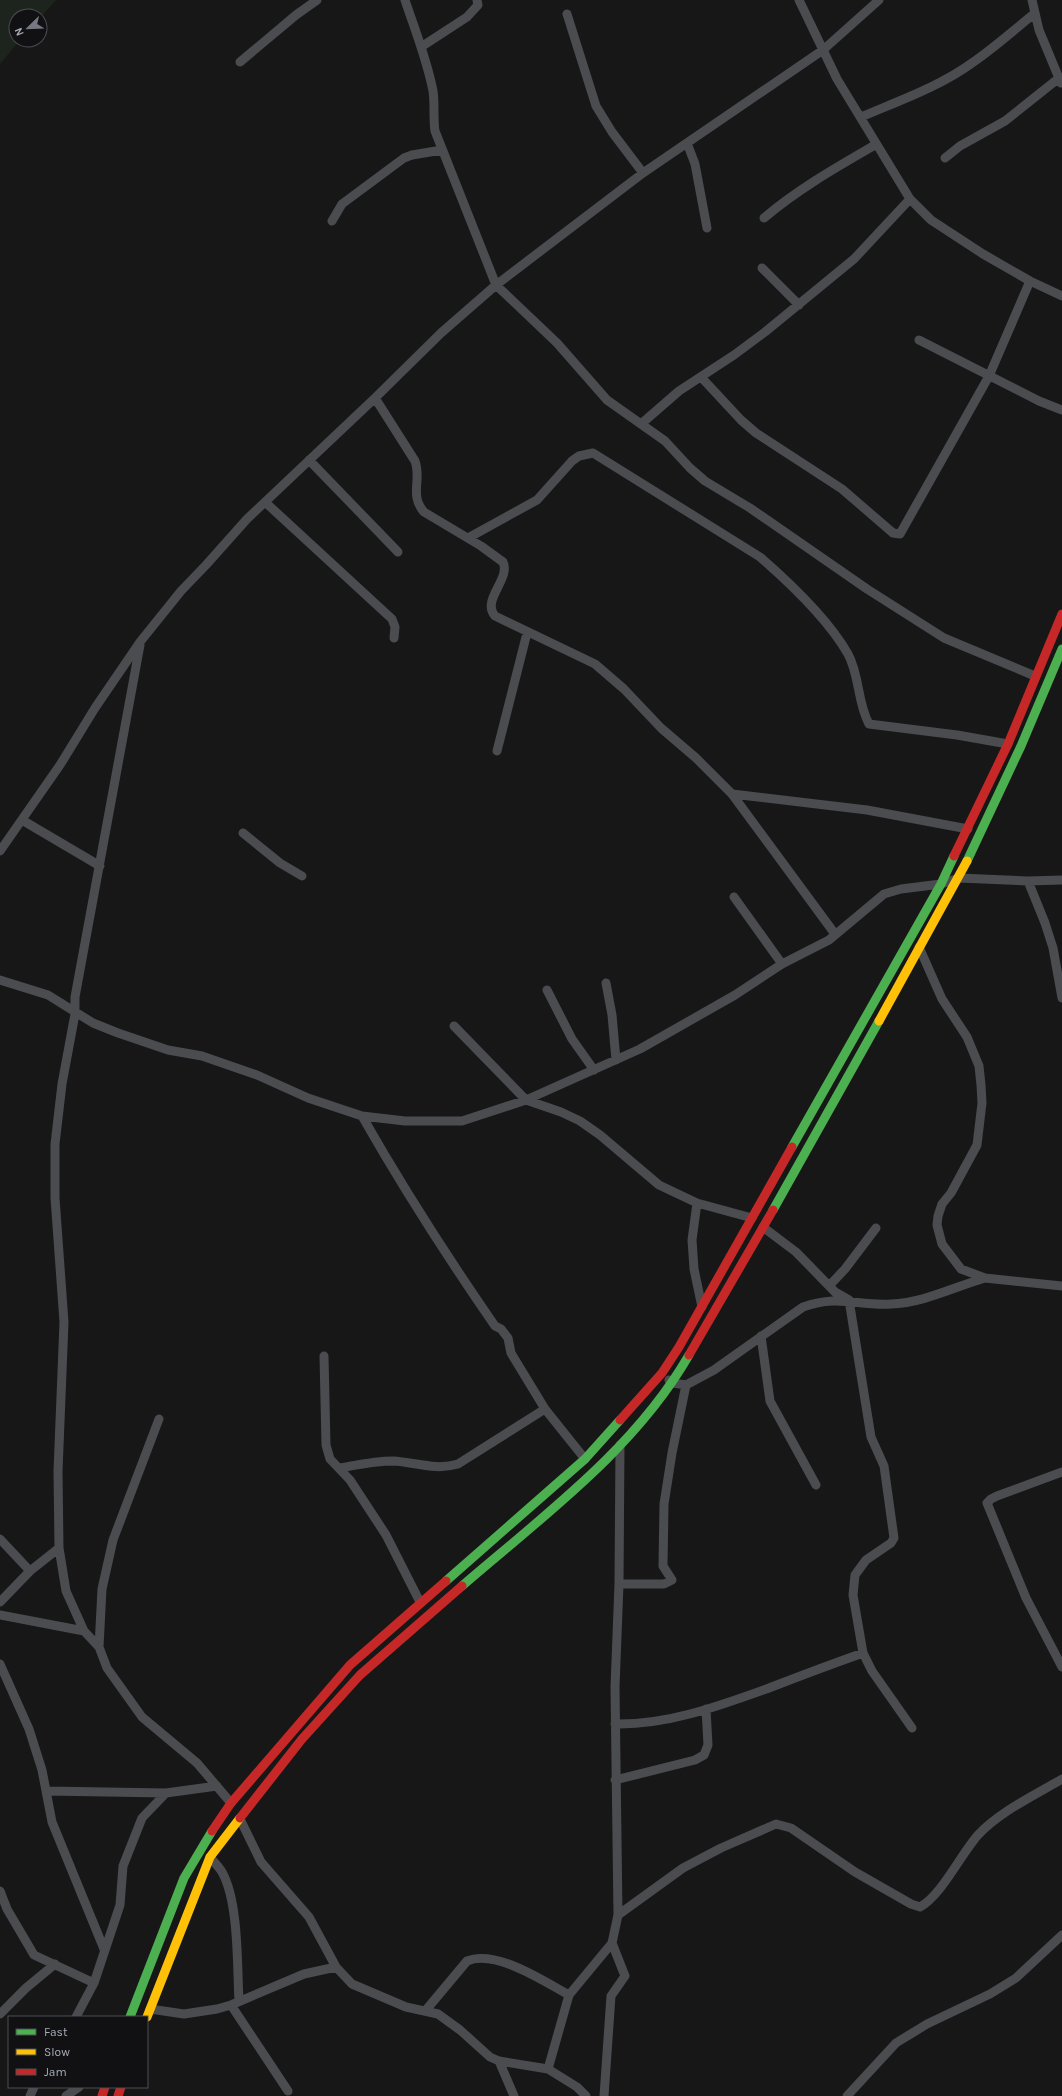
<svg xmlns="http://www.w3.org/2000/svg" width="1062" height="2096" viewBox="0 0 1062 2096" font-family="Karla,sans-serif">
	<rect width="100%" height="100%" fill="#171717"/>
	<!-- green -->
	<path fill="#1d241e" d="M0 0H56L40 18V16H16V40H20L0 64Z"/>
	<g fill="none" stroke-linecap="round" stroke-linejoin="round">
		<!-- street -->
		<path stroke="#4b4c50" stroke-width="9" d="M405 0C415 30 427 60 433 91 435 104 433 118 435 131L496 285 557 343 607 400 665 441 690 468 705 481 750 508 867 589 944 638 1035 676
			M799 0 837 79 910 199 931 220 983 254 1030 281 1062 296
			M1032 0 1039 30 1061 83
			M567 14 596 106 612 132 643 173
			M421 47 467 17 478 5 477 0
			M240 62 296 15 317 0
			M861 117C898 101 939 87 972 63 994 48 1014 30 1035 13
			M687 143 695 164 707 228
			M945 158 960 146 1005 121 1059 78
			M764 218C798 189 837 167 875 145
			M332 221 342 204 404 158 412 155 442 150
			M762 268 799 305
			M919 340 1039 401 1062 410
			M701 377 741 420 756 433 842 489 893 533 900 534 989 376 1030 281
			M375 398 415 461C422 480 409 495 424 512L481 546 503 562C511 579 481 600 495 616L595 664 624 689 661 728 696 758 732 794 835 934
			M641 424 679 391 734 355 765 332 854 259 910 199
			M309 460 398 552
			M265 502 392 619 395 627 394 638
			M468 538 537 500 572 461 579 456 593 453 760 557C791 584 828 619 848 654 860 676 857 702 869 724L957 735 1008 744
			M140 645 75 997V1014L62 1084 55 1144V1198L64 1322 58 1471 59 1548 66 1591 84 1631 99 1647 107 1668 142 1717 197 1763 231 1803
			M497 751 527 633
			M732 794 867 810 968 829
			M22 820 100 866
			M243 833 280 863 302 876
			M0 851 60 765 95 708 140 642 181 591 206 565 247 519 375 398 441 333 496 285 643 173 823 50 879 0
			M1028 881 1045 923 1053 948 1062 998
			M734 897 782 964
			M919 947 942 999 967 1037 979 1066 981 1085 982 1103 977 1145 951 1193 942 1204 938 1216 937 1225 942 1244 961 1269 985 1278 1062 1286
			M0 980 48 995 93 1023 118 1033 168 1050 202 1056 257 1075 308 1098 362 1116 405 1121H462L526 1100 640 1049 735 995 782 964 829 940 884 894 901 889 941 884 959 878 1028 881 1062 880
			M606 983 612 1015 616 1060
			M547 990 572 1039 594 1070
			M454 1026 526 1100 561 1112 580 1121 600 1135 659 1185 697 1203 752 1218
			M362 1116C403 1188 448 1258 495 1326L501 1329 508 1338 511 1353 545 1409 585 1459
			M697 1203 692 1240 694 1269 702 1307
			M763 1227 796 1252 835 1292 849 1300 871 1437 884 1466 894 1538 891 1543 866 1560 855 1575 853 1595 863 1653 872 1671 912 1728
			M829 1286 845 1269 876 1228
			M761 1336 770 1401 816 1485
			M324 1356 326 1445 330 1459 350 1480 386 1535 420 1602
			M669 1380 673 1383 686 1385 714 1370 803 1307C839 1294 856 1306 891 1304 923 1303 954 1287 985 1278
			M340 1468C357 1465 375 1461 393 1461 415 1462 435 1471 458 1464L545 1409
			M1062 1472 997 1496 991 1499 987 1503 1026 1598 1062 1667
			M0 1539 30 1571
			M619 1584H664L672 1580 663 1566 664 1504 672 1453 686 1385
			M0 1602 30 1571 59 1548
			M0 1615 84 1631
			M99 1647 102 1589 113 1540 159 1419
			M0 1664 29 1729 42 1770 52 1822 104 1949
			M615 1724C668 1725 719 1706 769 1688 800 1676 832 1664 863 1653
			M615 1780 695 1760 704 1755 708 1745 706 1709
			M46 1791 166 1793 217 1786
			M240 1819 261 1862 309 1917 336 1967 352 1984 406 2007 438 2014 460 2030 490 2057 499 2061 548 2069 577 2087 586 2096
			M210 1857C214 1862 219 1867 222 1872 239 1902 237 1966 239 2001
			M0 1891 7 1909 34 1955 94 1983
			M618 1915 683 1868 721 1848 776 1824 791 1828 855 1872 911 1904 920 1907C941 1896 961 1854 978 1835 999 1812 1035 1795 1062 1779
			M231 2005 288 2091
			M150 2009 184 2014 217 2009 231 2005 304 1974 336 1967
			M426 2010 467 1961C496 1949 543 1981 569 1995
			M0 2014 26 1988 55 1964
			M76 2017 94 1983 120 1905 123 1866 142 1818 166 1793
			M499 2061 514 2096
			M548 2069 569 1995 612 1943 618 1915 615 1687 619 1584 620 1445
			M30 2096 34 2087
			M66 2096 79 2087
			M604 2096 611 1996 625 1976 612 1943
			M847 2096 896 2043 927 2024 990 1994 1016 1978 1062 1935"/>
		<!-- fast -->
		<path stroke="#4caf50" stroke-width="9" d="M967 861 1021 746 1062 649
			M792 1147 941 884 954 856
			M773 1210 879 1021
			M446 1581 585 1459 620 1420
			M462 1586C543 1516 635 1449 689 1355
			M130 2017 184 1878 212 1831"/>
		<!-- slow -->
		<path stroke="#ffc107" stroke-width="9" d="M879 1021 967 861
			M147 2017 210 1857 240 1818"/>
		<!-- jam -->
		<path stroke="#c62828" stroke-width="9" d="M954 856 1008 744 1062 614
			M689 1355 773 1210
			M620 1420 662 1373 679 1347 792 1147
			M240 1818 302 1739 360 1675 462 1586
			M212 1831 231 1803 350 1665 446 1581
			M102 2096 105 2087
			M118 2096 121 2087"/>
	</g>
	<!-- legend -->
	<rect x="8" y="2016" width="140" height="72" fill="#111113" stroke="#4d4f55"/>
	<rect x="16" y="2029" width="20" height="6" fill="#4caf50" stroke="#4d4f55"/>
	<text x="44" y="2036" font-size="12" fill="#a8adb8">Fast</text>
	<rect x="16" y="2049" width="20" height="6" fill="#ffc107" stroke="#4d4f55"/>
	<text x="44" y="2056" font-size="12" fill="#a8adb8">Slow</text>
	<rect x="16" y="2069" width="20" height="6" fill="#c62828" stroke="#4d4f55"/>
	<text x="44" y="2076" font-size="12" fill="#a8adb8">Jam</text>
	<!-- north arrow -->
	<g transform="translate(28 28) rotate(247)"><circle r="19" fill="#111113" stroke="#4d4f55"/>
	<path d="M0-3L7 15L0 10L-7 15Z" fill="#757880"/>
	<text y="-6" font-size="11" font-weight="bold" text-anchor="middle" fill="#a8adb8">N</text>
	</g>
</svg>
